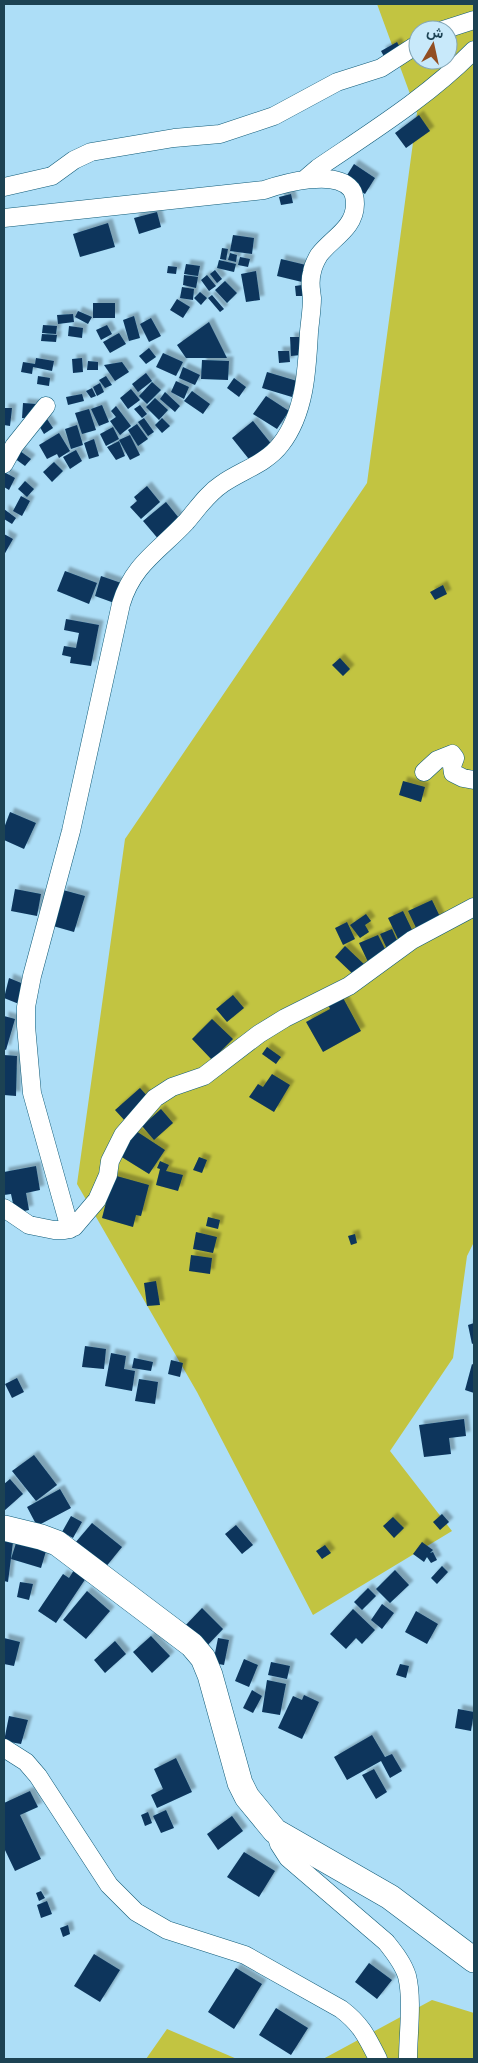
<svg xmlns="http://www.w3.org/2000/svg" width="478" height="2063" viewBox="0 0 478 2063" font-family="'IBM Plex Sans',Vazirmatn,sans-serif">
	<defs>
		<filter id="shadow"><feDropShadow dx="4.5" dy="-4.5" stdDeviation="1" flood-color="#0004"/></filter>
	</defs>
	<rect width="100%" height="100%" fill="#addef7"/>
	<!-- green -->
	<path fill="#c2c441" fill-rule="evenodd" d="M377 4H474V1242L467 1256 453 1358 390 1451 452 1531 313 1615 197 1392 77 1184 125 839 367 483 417 113ZM418 30H448V60H418Z
		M432 2000 474 2013V2059H323Z
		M167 2029 237 2059H146Z"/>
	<!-- building -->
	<path fill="#0a355c" filter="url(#shadow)" d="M397 42 402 51 386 60 381 51Z
		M419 115 430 131 406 148 395 133Z
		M354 164 375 178 365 194 344 180Z
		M291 194 293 203 281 205 279 197Z
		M157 212 161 227 139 234 134 218Z
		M108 223 115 247 80 257 73 234Z
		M233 235 254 238 252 254 230 251Z
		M222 248 228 249 226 260 220 259Z
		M230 253 237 255 236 262 228 260Z
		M240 257 250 259 248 267 238 265Z
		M281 259 306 265 302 282 277 276Z
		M219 260 236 264 234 272 217 268Z
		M186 264 200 266 198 276 184 274Z
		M168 266 177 267 176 274 167 273Z
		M215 270 222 279 217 283 210 274Z
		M256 271 260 300 246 302 241 274Z
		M184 275 198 277 196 288 183 285Z
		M207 275 216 286 209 291 201 280Z
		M225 281 237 293 227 303 215 290Z
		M302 285V296H296L295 286Z
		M182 287 194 289 193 300 180 298Z
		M200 292 207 298 201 305 194 298Z
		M212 295 224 309 220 312 208 298Z
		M177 299 190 307 183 318 170 310Z
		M93 303H115V318H93Z
		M78 311 92 317 88 324 75 317Z
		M73 314 74 322 58 324 57 315Z
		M134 316 140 338 129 341 123 320Z
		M151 318 161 336 149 342 140 324Z
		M209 322 227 358H186L177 345Z
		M43 325 57 326 56 334 42 333Z
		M107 325 112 334 101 340 96 330Z
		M69 326 83 328 82 338 68 336Z
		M119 333 126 344 110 353 103 342Z
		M42 334 57 335 56 342 41 341Z
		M290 337H299L301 355 291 356Z
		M149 348 156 357 146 364 139 356Z
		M278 351H289L290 362 279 363Z
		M163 353 183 362 176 376 156 367Z
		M36 358 54 361 52 371 33 367 32 374 21 372 23 362 35 364Z
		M82 358 83 372 73 373 72 359Z
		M202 360 229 361 228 380 201 379Z
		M88 361 98 362V370H87Z
		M122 362 129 372 115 381 104 365Z
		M183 367 200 375 195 385 179 378Z
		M267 372 297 381 292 397 262 388Z
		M146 373 152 381 138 392 132 384Z
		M38 376 50 378 49 386 37 384Z
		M106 376 112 385 105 388 99 380Z
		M234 378 246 387 239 397 227 388Z
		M176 381 189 387 184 399 171 392Z
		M152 382 161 390 147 404 139 396Z
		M100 383 104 392 97 396 93 387Z
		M92 388 96 396 91 398 86 391Z
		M131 389 140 400 128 409 120 398Z
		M192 391 210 404 203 414 184 401Z
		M165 392 180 406 175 412 160 399Z
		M82 394 84 401 68 405 66 397Z
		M266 396 289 411 277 429 253 414Z
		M155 398 168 410 159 420 146 407Z
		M23 403 36 404 34 419 22 418Z
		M102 405 109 422 99 426 91 409Z
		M140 405 147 414 142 418 134 409Z
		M116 406 131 426 120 435 110 421 116 417 111 411Z
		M4 408H12L10 426 4 425Z
		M89 409 96 430 82 434 75 413Z
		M144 418 154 432 148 436 138 422Z
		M162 418 170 426 162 433 155 425Z
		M47 419 53 428 44 434 38 424Z
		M253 421 273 446 252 463 232 438Z
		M137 424 148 439 138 446 128 430Z
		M77 425 83 445 71 449 65 429Z
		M113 427 119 439 106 446 100 434Z
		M59 433 70 451 59 458 57 454 47 459 39 445Z
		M130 435 140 455 130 460 119 440Z
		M94 439 99 456 89 459 84 443Z
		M119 441 125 456 116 460 107 447Z
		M76 450 82 461 70 469 63 457Z
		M20 451 31 459 25 466 14 458Z
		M54 462 63 471 52 482 43 472Z
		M4 472 15 478 9 490 4 487Z
		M25 481 34 489 27 497 18 489Z
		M147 486 160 502 141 519 130 507 137 501 134 497Z
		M21 496 30 501 22 516 13 511Z
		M166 502 183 523 160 541 143 521Z
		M4 509 16 518 12 524 4 519Z
		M4 534 13 539 4 555Z
		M65 571 97 583 89 604 57 591Z
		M101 576 124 584 117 604 95 596Z
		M443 585 447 594 435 600 430 592Z
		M66 619 99 625 91 666 70 663 71 657 62 655 64 646 76 648 79 633 64 630Z
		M340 658 350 669 343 676 332 665Z
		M403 781 425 787 421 802 399 795Z
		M10 812 36 823 24 849 4 840V828Z
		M15 889 41 894 37 916 11 911Z
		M63 890 85 896 74 932 53 926Z
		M432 900 443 923 419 934 408 911Z
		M403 911 415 936 400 943 388 918Z
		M366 914 371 921 365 925 369 932 360 938 350 925Z
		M347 922 355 939 343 945 335 928Z
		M392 929 400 947 389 953 380 934Z
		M378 935 388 955 369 964 359 943Z
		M345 946 366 966 356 977 335 957Z
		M9 978 26 985 19 1004 4 998Z
		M233 995 244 1008 227 1022 216 1009Z
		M342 996 361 1031 323 1052 306 1022 330 1009 328 1004Z
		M4 1016 15 1019 6 1050 4 1049Z
		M212 1019 233 1039 212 1060 192 1039Z
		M267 1047 281 1057 276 1064 262 1054Z
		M4 1055 17 1056 16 1096 4 1095Z
		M272 1074 290 1085 274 1112 249 1097 258 1084 263 1087Z
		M140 1088 151 1100 126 1122 115 1110Z
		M161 1109 173 1123 154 1140 142 1126Z
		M136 1131 165 1150 149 1174 120 1156Z
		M199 1157 207 1160 202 1173 193 1170Z
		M160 1161 169 1165 166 1171 183 1175 178 1191 156 1185 160 1169 157 1168Z
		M36 1166 40 1190 26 1193 29 1210 15 1213 11 1194 4 1195V1172Z
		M113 1175 149 1185 141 1216 136 1215 133 1227 102 1218Z
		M208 1217 220 1220 218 1229 206 1226Z
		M196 1232 217 1237 213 1253 193 1249Z
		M355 1234 357 1243 351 1245 348 1236Z
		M191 1255 212 1258 210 1274 189 1271Z
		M156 1281 160 1305 147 1306 144 1283Z
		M474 1323V1343L472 1344 468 1325Z
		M85 1346 106 1349 104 1369 82 1367Z
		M111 1353 126 1356 124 1369 135 1371 132 1391 105 1386Z
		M134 1358 153 1362 151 1371 132 1368Z
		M171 1360 183 1363 180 1377 168 1374Z
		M472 1364 474 1365V1393L465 1390Z
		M17 1378 24 1392 12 1398 5 1384Z
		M139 1379 158 1382 155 1404 135 1401Z
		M464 1419 466 1436 449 1438 451 1454 424 1457 419 1425Z
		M34 1455 57 1485 36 1501 12 1471Z
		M10 1479 23 1494 4 1511V1484Z
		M60 1489 71 1508 37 1526 27 1507Z
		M442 1514 449 1522 440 1530 433 1522Z
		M71 1516 82 1522 73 1538 62 1532Z
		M393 1517 404 1528 394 1538 383 1526Z
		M92 1523 122 1547 105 1568 75 1543Z
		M236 1525 253 1545 242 1554 225 1534Z
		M4 1541 13 1542 8 1582 4 1581Z
		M422 1542 433 1550 430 1553 433 1552 437 1560 431 1563 427 1557 424 1562 413 1554Z
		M16 1543 46 1551 41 1568 11 1559Z
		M325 1545 331 1553 322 1559 316 1551Z
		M442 1566 448 1572 437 1584 431 1578Z
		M74 1570 86 1578 56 1623 38 1611 63 1574 69 1578Z
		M395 1570 409 1585 390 1603 376 1589Z
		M20 1582 33 1584 29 1600 17 1597Z
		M368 1588 376 1596 362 1610 354 1602Z
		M87 1591 110 1611 86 1639 63 1620Z
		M382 1604 394 1613 382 1629 371 1620Z
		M202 1608 223 1629 204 1649 183 1628Z
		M353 1609 375 1630 362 1644 356 1638 346 1649 330 1634Z
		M416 1611 438 1624 427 1644 405 1632Z
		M151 1636 170 1656 152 1673 133 1652Z
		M4 1638 20 1642 14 1666 4 1664Z
		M218 1638 229 1640 224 1665 213 1663Z
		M115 1641 126 1654 105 1673 94 1660Z
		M244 1659 258 1665 249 1687 235 1681Z
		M271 1662 290 1666 287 1679 268 1675Z
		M400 1664 409 1666 406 1678 396 1675Z
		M267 1680 286 1684 280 1715 262 1712Z
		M252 1690 262 1696 253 1713 243 1708Z
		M304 1695 319 1702 302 1739 278 1728 293 1696 302 1700Z
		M458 1709 474 1712 471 1731 455 1728Z
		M9 1716 28 1720 21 1744 4 1741Z
		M372 1735 385 1757 392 1754 402 1771 390 1778 381 1761 347 1780 334 1757Z
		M176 1758 192 1792 157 1808 151 1795 163 1789 154 1769Z
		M374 1769 387 1792 376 1799 362 1775Z
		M30 1791 38 1807 20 1815 41 1859 15 1871 4 1848V1803Z
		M166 1810 174 1828 161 1833 153 1816Z
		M148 1812 152 1823 145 1826 141 1815Z
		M232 1816 243 1831 218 1850 207 1834Z
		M244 1852 275 1871 259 1897 227 1877Z
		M41 1891 45 1898 39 1901 36 1893Z
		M47 1901 52 1914 41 1918 37 1905Z
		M68 1925 70 1934 63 1937 60 1928Z
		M94 1954 120 1970 100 2002 74 1986Z
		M369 1963 392 1980 377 1999 355 1982Z
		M236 1968 262 1984 234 2029 208 2012Z
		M276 2008 308 2028 291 2055 259 2035Z"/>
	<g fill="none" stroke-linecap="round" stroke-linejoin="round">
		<defs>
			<path id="minor" d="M443 30 474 20
				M304 180 318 168C371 132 429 96 474 50
				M4 187 52 176 74 160 91 152 174 138 220 134 274 116 337 82 381 68 418 44
				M4 218 264 190C284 183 335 169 351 189 354 193 355 199 355 204 355 228 332 238 319 255 316 260 313 266 312 272 309 282 311 289 312 298 312 309 310 321 309 332 307 370 305 413 281 444 266 464 242 470 222 484 207 494 198 508 186 522 159 551 133 564 121 604L71 831 32 976 26 1007V1026L32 1093 70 1229
				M4 464 14 446 46 406
				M424 772 437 760 452 754 455 758 452 766 453 773 463 778 474 780
				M4 1208 29 1225 54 1230H65L74 1227 97 1200 108 1175 110 1161 123 1135 155 1098 172 1087 204 1076 259 1034 285 1018 349 986 412 940 474 907
				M4 1748 26 1762 38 1776 109 1885 136 1912 167 1930 245 1955 341 2009C361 2024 367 2037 378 2059
				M275 1831 279 1844 288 1858 386 1942C394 1952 403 1963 407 1976 413 2000 408 2034 408 2059"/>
			<path id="secondary" d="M4 1528 41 1537 57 1543 192 1645 203 1658 210 1675 240 1783 247 1797 275 1831 390 1897 474 1960"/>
		</defs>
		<!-- minor casing -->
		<use href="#minor" stroke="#105b78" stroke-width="19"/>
		<!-- secondary casing -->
		<use href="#secondary" stroke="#105b78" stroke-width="26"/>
		<!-- minor -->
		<use href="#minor" stroke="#fff" stroke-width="18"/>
		<!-- secondary -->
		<use href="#secondary" stroke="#fff" stroke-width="25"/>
	</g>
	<!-- border -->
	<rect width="478" height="2063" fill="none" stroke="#1c4253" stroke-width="10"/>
	<!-- north arrow -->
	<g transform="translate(433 45) rotate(9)"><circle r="24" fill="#c8e9fa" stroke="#83a6b7"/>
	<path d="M0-4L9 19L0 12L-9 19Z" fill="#924e22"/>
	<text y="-8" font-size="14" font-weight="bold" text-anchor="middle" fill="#1c4253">ش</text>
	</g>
</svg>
